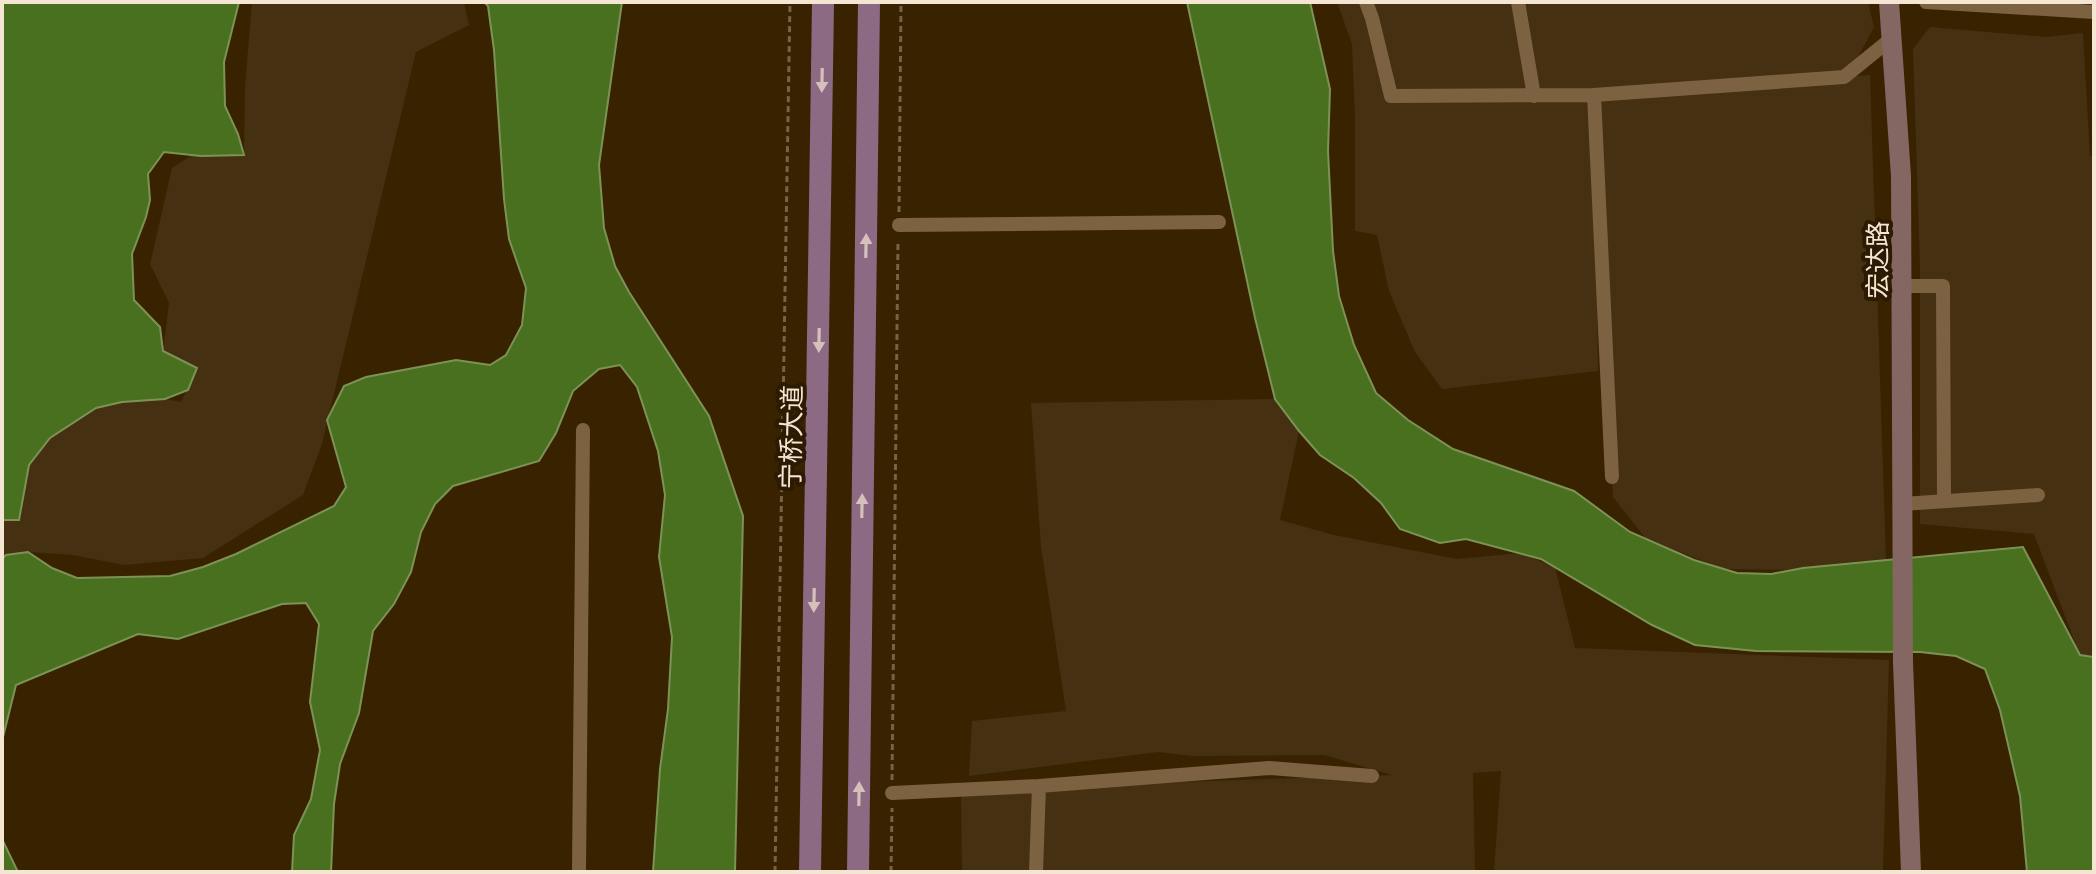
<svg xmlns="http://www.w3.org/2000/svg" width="2096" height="874" viewBox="0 0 2096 874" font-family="Literata,'Noto Sans SC',serif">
	<rect width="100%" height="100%" fill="#392200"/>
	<!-- built -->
	<path fill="#453011" d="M252 2H464L469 25 416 52 322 444 303 495 203 558 124 565 73 555 28 552 2 560V520H19L29 465 50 438 96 408 122 402 165 399 181 402 196 369 163 351 169 303 150 264 172 168 192 155H244L245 86Z
		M1337 2H1868L1874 27 1850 72 1594 95 1870 75 1886 560 1793 570 1724 569 1646 539 1613 497 1595 132 1598 371 1442 389 1415 352 1389 291 1377 235 1355 231V117L1352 44Z
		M1930 27 2047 37 2083 33 2090 156H2094V658L2080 656 2034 534 1920 524V268L1913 49Z
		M1275 399 1299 431 1280 520 1334 535 1457 559 1520 553 1555 567 1575 648 1889 660 1883 872H1494L1501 771 1473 773 1475 872H962L961 789 1392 775 1324 755 1192 756 1158 752 969 776 972 721 1066 711 1041 547 1031 403Z"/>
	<!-- water -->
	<path fill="#49701f" stroke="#7d9355" stroke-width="2" d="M2 2H239L224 62 225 106 238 134 244 155 201 156 164 152 148 174 150 200 146 217 132 254 134 300 160 327 163 351 197 368 188 390 165 399 122 402 96 408 50 438 29 465 19 520H2Z
		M484 2H622L599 165 604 228 615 266 629 292 709 416 743 516 735 872H653L660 769 668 709 672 637 659 557 665 495 658 451 637 387 620 365 599 369 573 391 556 433 539 461 453 486 435 504 421 532 411 572 394 604 373 631 359 713 340 764 334 804 331 872H292L294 835 311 799 320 750 310 702 319 624 306 603 282 604 178 639 138 634 16 685 2 741V559L6 555 28 552 52 568 77 578 170 576 203 567 236 554 334 506 346 487 327 420 344 386 366 377 456 360 490 365 506 355 522 325 526 288 509 239 504 199 494 50 488 6Z
		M1187 2H1310L1330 89 1328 151 1333 251 1339 296 1354 345 1376 393 1408 420 1453 449 1574 491 1630 532 1694 560 1737 573 1771 574 1803 568 2023 547 2080 655 2094 657V872H2027L2020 796 2000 710 1985 669 1956 656 1920 652 1756 651 1695 645 1652 625 1541 559 1466 539 1440 543 1400 529 1381 503 1354 478 1320 455 1299 431 1275 399 1255 318Z
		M2 839 18 872H2Z"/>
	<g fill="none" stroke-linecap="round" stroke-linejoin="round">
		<!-- path -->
		<path stroke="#766245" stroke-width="3" stroke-dasharray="6 4" stroke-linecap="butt" d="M899 212 901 2
			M892 780 898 240
			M775 872 790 2
			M891 872 892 808"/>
		<!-- street -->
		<path stroke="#7c6241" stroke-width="14" d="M1366 2 1372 18 1391 96 1594 95
			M1518 2 1534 96
			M1926 2 2094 12
			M899 225 1219 222
			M1901 286H1943L1944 501
			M1612 477 1594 95 1844 77 1891 39
			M1902 504 2038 495
			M892 793 1039 786 1269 768 1372 776
			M579 872 583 430
			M1036 872 1039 786"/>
		<!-- secondary -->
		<path stroke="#846662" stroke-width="20" d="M1889 2 1901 176 1903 662 1911 872"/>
		<!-- primary -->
		<path stroke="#8c6a84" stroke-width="22" d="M810 872 823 2
			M858 872 869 2"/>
	</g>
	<!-- one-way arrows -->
	<defs><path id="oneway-solid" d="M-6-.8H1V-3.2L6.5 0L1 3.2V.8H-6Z" transform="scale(2)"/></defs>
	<g fill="#d6c0bb">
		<use href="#oneway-solid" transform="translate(822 80) rotate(91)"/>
		<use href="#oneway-solid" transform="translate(866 246) rotate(-89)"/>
		<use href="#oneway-solid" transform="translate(819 340) rotate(91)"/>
		<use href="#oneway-solid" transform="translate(862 506) rotate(-89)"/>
		<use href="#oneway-solid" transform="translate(814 600) rotate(91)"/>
		<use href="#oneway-solid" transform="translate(859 794) rotate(-89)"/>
	</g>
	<g text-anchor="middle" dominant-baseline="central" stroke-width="8" stroke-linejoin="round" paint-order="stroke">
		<!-- street labels -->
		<g font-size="26" fill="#f5e5d3" stroke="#2c1a02">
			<text transform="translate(1875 260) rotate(-90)">宏达路</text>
			<text transform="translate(789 437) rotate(-89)">宁桥大道</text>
		</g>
	</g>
	<!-- border -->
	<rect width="2096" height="874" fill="none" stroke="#f5e5d3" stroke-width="8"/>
</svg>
